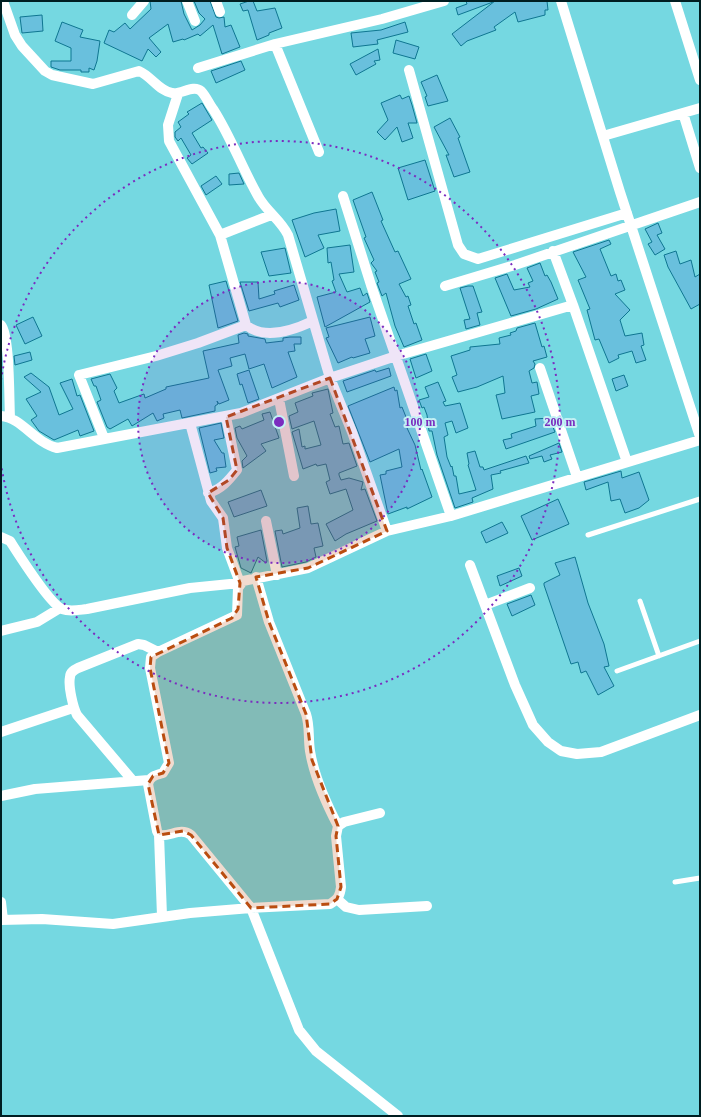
<svg xmlns="http://www.w3.org/2000/svg" width="701" height="1117" viewBox="0 0 701 1117" font-family="'Times New Roman',serif">
	<rect width="100%" height="100%" fill="#75d8e1"/>
	<!-- building -->
	<path fill="#69c0dd" stroke="#0f7691" d="M150 1H181L184 14 192 30 200 25 205 19 199 13 194 1H210L216 17 219 18 224 17 225 27 231 25 240 47 222 54 213 25 200 36 198 34 184 40 183 39 173 42 168 24 149 38 161 52 156 57 148 49 142 61 104 43 109 30 114 32 125 23 130 29 151 9Z
		M249 1H253L257 11 275 8 282 28 269 33V35L257 40 248 10 243 11 240 4Z
		M466 1H492L493 2 458 15 456 8 467 4Z
		M495 1H547L548 10H545V15L518 22 515 12 494 27 496 30 467 41 461 46 452 34Z
		M42 15 43 31 22 33 20 17Z
		M62 22 83 30 80 37 100 41 97 61 94 70 89 68V72H81V70H60L51 67V61H71V48L55 41Z
		M405 22 408 32 377 40 378 44 353 47 351 33 381 30Z
		M396 40 419 47 415 59 393 53Z
		M378 49 380 60 374 61 376 64 356 75 350 64Z
		M241 61 245 70 216 83 211 71Z
		M437 75 448 101 428 106 425 97 427 96 421 82Z
		M400 95 402 99 409 96 412 105 417 123H408L413 138 402 142 397 127 385 140 377 132 388 120 381 103Z
		M202 103 212 120 192 133 201 148 203 147 208 153 192 164 187 158 191 155 181 138 178 141 175 137V132L181 127 178 122 189 114 187 112Z
		M450 118 460 137 458 138 470 172 454 177 446 155H449L434 127Z
		M425 160 435 191 408 200 398 168Z
		M239 173 244 184 229 185V174Z
		M216 176 222 184 206 195 201 186Z
		M372 192 383 220 381 221 395 252 398 251 411 279 399 284 406 297 408 296 411 305 408 306 414 324 416 323 422 340 404 347 395 326 386 293 382 296 377 283 379 282 375 272 377 271 371 263 374 260 364 238 366 237 353 200Z
		M336 209 340 231 318 235 324 248 305 257 292 220 314 213Z
		M658 223 662 233 657 235 665 249 655 255 648 244 652 242 645 229Z
		M609 240 611 244 600 249 611 276 616 274 618 281 621 280 625 290 615 294 630 310 620 320 625 336 642 333 644 345 641 346 646 360 636 363 632 351 618 355 619 358 609 363 599 339 595 340 587 310 590 309 578 280 586 277 573 252Z
		M350 245 354 272 339 274 347 292 360 288 363 296 367 293 370 302 325 327 317 297 336 292 332 281 334 280 331 262 328 263 327 248Z
		M285 248 291 273 269 276 261 252Z
		M676 251 680 264 691 260 695 277 700 274V304L691 309 668 267 664 255Z
		M540 263 545 276 547 275 551 282 558 299 536 309 511 316 495 278 507 274 514 290 530 287 528 283 533 281 527 268Z
		M226 281 238 321 218 328 209 285Z
		M240 282H258L259 299 275 294 274 291 294 285 299 300 280 307 278 303 249 311Z
		M468 286H473L482 312 477 313 480 325 466 329 464 320 470 319 460 288Z
		M33 317 42 336 25 344 16 325Z
		M370 317 375 336 365 339 370 353 353 358 352 357 338 363 326 338 329 337 326 328Z
		M535 323 542 347 544 346 547 357 533 361 535 364 534 368 529 371 532 383 537 382 539 394 531 396 535 412 502 419 496 395 505 393 503 376 477 387 458 392 452 377 457 375 451 356 470 350V347L500 344 499 338 511 335 510 333 516 331 517 328Z
		M244 333 248 334V336L265 339 266 343 283 341V338L290 337H301V344H294L295 351 288 352 297 377 272 388 264 364 249 369 245 354 230 358 232 366 218 370 229 400 219 404 217 401 218 404 215 406V411L182 418 180 410 163 414 164 418 157 421 153 413 132 426 128 419 110 429 107 427 97 402 101 400 96 386H94L91 379 110 374 117 388 114 391 119 403 144 394 145 398 166 389V387L209 378 203 351 239 343 238 335Z
		M30 352 32 360 15 365 14 356Z
		M426 354 432 371 416 378 410 359Z
		M389 368 391 376 347 392 343 381 375 370 376 372Z
		M249 370 259 399 248 403 242 384 240 385 237 374Z
		M31 373 49 387 59 415 73 409 60 383 72 379 77 396 80 395 94 431 80 436 78 430 54 440 39 431 31 420 37 416 26 399 41 392 24 377Z
		M624 375 628 386 616 391 612 379Z
		M438 382 446 401 443 402 445 406 460 403 468 428 456 433 452 421 445 423 448 435 444 437 447 457 451 467 452 466 454 476H456L459 494 476 490 468 465 469 464 467 453 475 451 480 467H483L484 470 526 456 529 463 500 471 501 473 491 475 493 489 472 498 473 502 455 508 437 455 432 431H429L427 415 424 407 422 408 419 400 429 397 425 387Z
		M394 387 395 391 397 390 400 408 402 407 410 427 407 428 415 445 421 470 422 469 432 497 407 509V507L388 514 380 475 386 474V471L402 467 399 449 370 462 348 406Z
		M328 389 333 413 330 414 335 427 339 426 343 444 349 443 357 466 339 473V475L341 480 349 478 363 482 361 490 365 489 377 521 346 534 335 541 326 524 353 510 346 489 330 494 326 482 330 480 326 464 317 466 316 464 303 469 292 432 299 429 302 447 305 446V449L321 445 314 421 292 429 289 416 298 412 295 403 313 396 312 393Z
		M270 412 279 438 261 444 266 451 243 468 242 461 247 456 237 438 235 428 240 426 242 429 264 420 262 414Z
		M549 418 555 432 506 449 503 440 512 438 511 434 536 426 535 419Z
		M221 423 224 438 214 440 222 453H224L226 467 216 468 217 471 210 473 199 428Z
		M559 443 562 452 550 455 552 459 544 462 542 456 530 459 529 456Z
		M621 471 622 478 639 472 649 500 639 508 625 513 620 499 611 501 608 482 586 490 584 482Z
		M261 490 267 506 234 517 228 502Z
		M558 499 569 524 532 540 521 516Z
		M308 506 311 524 318 523 323 546 314 548 316 557 306 562 282 567 275 531 282 530 283 534 300 528 297 508Z
		M502 522 508 533 486 543 481 532Z
		M261 530 267 561 266 563 258 557 251 573 241 568 235 547 239 546 237 537Z
		M575 557 588 603 604 644 609 666 604 667 614 686 598 695 586 671 581 673 578 662 571 664 544 585V583L560 575 555 563Z
		M519 568 522 576 500 586 497 576Z
		M531 595 535 605 512 616 507 604Z"/>
	<g fill="none" stroke-linecap="round" stroke-linejoin="round">
		<!-- service -->
		<path stroke="#fff" stroke-width="5" d="M588 535 700 499
			M640 601 659 656
			M617 671 700 641
			M675 882 700 878"/>
		<!-- minor -->
		<path stroke="#fff" stroke-width="10" d="M3 1 15 35 22 46 45 71 52 75 93 84 139 71C151 76 159 91 172 93 181 95 193 84 201 91 206 96 209 104 213 109 231 137 242 168 258 196 266 211 281 220 288 235L330 378 352 432 387 531
			M187 1 195 21
			M216 1 220 12
			M561 1 620 192 700 437
			M675 1 700 80
			M132 15 144 1
			M275 44 319 152
			M198 68 275 44 382 19 444 1
			M409 70 458 245 464 254 478 259 627 213
			M178 94 168 125 169 141 220 235 246 325C265 341 294 330 313 321
			M683 113 700 168
			M603 136 700 108
			M343 196 371 285 451 516
			M220 235 271 215
			M445 286 515 265 700 202
			M573 305 627 462
			M1 325C10 335 9 401 10 417
			M540 368 577 477
			M279 399 294 476
			M1 416C21 417 35 443 57 448L241 413 330 378 396 356 573 305 553 251
			M104 438 79 375 156 356 198 343 246 325
			M208 493C221 490 229 480 237 470L226 417
			M266 521 277 575
			M1 537 10 541C19 555 49 603 62 609 70 612 78 610 87 609L190 588 240 583 227 548 223 518 211 501 190 423
			M470 565 515 685 533 725 548 742 561 751 577 754 601 752 700 715
			M256 577 269 622 306 714C310 726 308 738 310 751 314 776 326 803 338 826
			M485 605 530 588
			M1 631 37 622 60 608
			M1 732 73 708
			M133 781 77 715C73 707 68 686 70 677 70 672 74 670 78 668L138 644 144 645 158 652
			M1 796 35 789 149 780
			M380 813 344 822 338 826 336 836 341 887C340 896 338 899 330 904L251 908 191 835C180 827 171 837 159 835L157 831 148 784C150 776 156 775 163 773L169 763 150 668 151 657 158 652 237 615 238 588 243 581 308 568 387 531 451 516 700 440
			M159 835 162 916
			M337 899 346 907 359 910 427 906
			M1 902 3 920
			M1 920 42 919 113 924 190 913 251 908 299 1030 316 1051 398 1116"/>
	</g>
	<!-- marked area -->
	<path fill="#ba4d10" fill-opacity="0.2" stroke="#ba4d10" stroke-width="3" stroke-dasharray="8 5" stroke-linejoin="round" d="M330 378 387 531 308 568 256 577 269 622 306 714 312 760 338 826 336 836 341 887 337 899 330 904 251 908 191 835 183 831 159 835 148 784 153 776 163 773 169 763 150 668 151 657 232 618 238 609 240 583 227 548 223 518 208 493 229 480 237 470 226 417Z"/>
	<!-- distance rings -->
	<circle cx="279" cy="422" r="141" fill="#7b2cbf" fill-opacity=".12"/>
	<g fill="none" stroke="#7b2cbf" stroke-width="2" stroke-dasharray="2 4">
		<circle cx="279" cy="422" r="141"/>
		<path d="M1 380A281 281 0 1 1 1 464"/>
	</g>
	<circle cx="279" cy="422" r="6" fill="#7b2cbf" stroke="#c3f0f4" stroke-width="2"/>
	<g font-size="12" text-anchor="middle" font-weight="bold" fill="#7b2cbf" stroke="#c3f0f4" stroke-width="4" stroke-linejoin="round" paint-order="stroke">
		<text x="420" y="426">100 m</text>
		<text x="560" y="426">200 m</text>
	</g>
	<!-- border -->
	<rect width="701" height="1117" fill="none" stroke="#001e21" stroke-width="4"/>
</svg>
